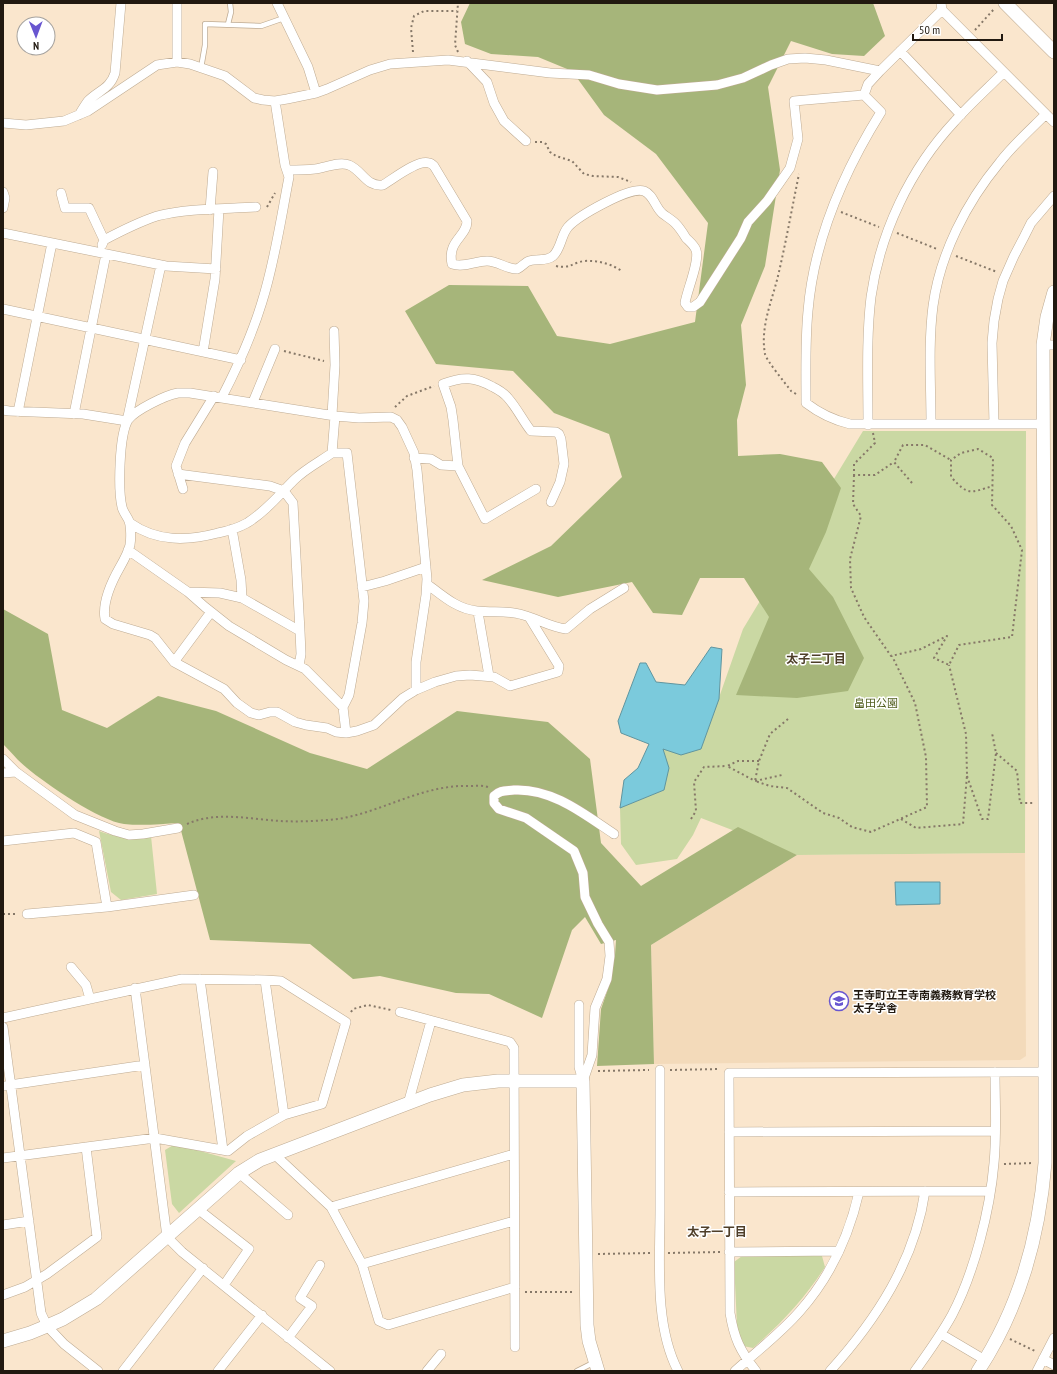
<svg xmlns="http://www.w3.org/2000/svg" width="1057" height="1374" viewBox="0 0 1057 1374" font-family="'PT Sans Narrow','Noto Sans JP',sans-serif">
	<rect width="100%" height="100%" fill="#fae6cd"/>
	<!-- built -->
	<path fill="#f3daba" d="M1025 853 1026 1056 1020 1060 654 1064 651 945 797 855Z"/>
	<!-- green -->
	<path fill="#cad8a3" d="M863 431H1026L1025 853 797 855 701 818 693 835 677 859 636 865 621 844 620 808 664 790 662 749H701L743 629Z
		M99 831C116 838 132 837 151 836L157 894 121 900 111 892Z
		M175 1144 236 1161 179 1213 172 1204 165 1150Z
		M742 1256H822L825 1267C805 1298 781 1324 753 1348L743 1346 737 1326 734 1262Z"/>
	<!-- forest -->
	<path fill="#a6b57a" d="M470 3H873L885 36 864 56 832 54 791 41 768 87 780 170 765 266 741 325 746 385 737 420 738 456 780 454 822 462 841 488 826 532 809 569 833 597 864 658 848 691 797 698 736 695 769 617 744 578H700L682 615 653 613 632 582 558 597 482 580 551 546 622 477 609 434 554 413 513 371 436 364 405 311 449 285 528 286 557 336 610 344 695 322 708 223 656 154 604 115 572 71 538 57 491 54 465 44 461 22Z
		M3 609 48 634 62 710 107 728 158 696 216 711 310 753 367 769 457 711 548 722 590 759 601 843 641 886 738 827 797 855 651 945 654 1064 597 1066 601 1009 609 986 615 955 616 940 601 944 585 917 572 930 542 1018 489 994 456 993 380 976 353 979 310 944 210 940 179 823C161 824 142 826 124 824 100 821 46 784 27 768 18 761 11 752 3 744Z"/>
	<!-- water -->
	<path fill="#7bcadc" stroke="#60959f" d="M711 647 722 649 719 699 701 749 681 755 663 749 669 768 664 790 620 808 624 780 638 768 649 744 621 733 618 721 640 663H646L656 682 685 685Z
		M940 882V904L896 905 895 882Z"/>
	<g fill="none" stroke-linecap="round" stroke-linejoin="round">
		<defs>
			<path id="lane" d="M228 24 231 12 230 3
				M201 68 205 45V24L261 26 284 18
				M577 1371 595 1362"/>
			<path id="street" d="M277 3 308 67 316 93
				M942 10 1054 122
				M900 51 961 115
				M467 61 487 82 494 103 504 121 526 141
				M177 62V3
				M864 95 881 112C843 173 814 239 808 311 805 342 806 373 806 403 819 413 833 420 850 424H1044
				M79 115C82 110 85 105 88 101 99 90 110 89 115 73L121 3
				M3 123 26 125 64 121 88 111 157 65 177 62 190 64 225 76 254 98 263 100 275 101 287 99 316 93 327 89 370 70 390 64 448 60 550 73 589 75 619 84 657 90 717 85 743 78 771 65 788 59 805 58 826 60 880 71 942 10 941 3
				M287 170C296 170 306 170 315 169 325 168 339 161 349 165 363 171 366 187 383 185 393 179 418 159 429 163 430 163 433 165 434 166L467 221C467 237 447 240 452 264 464 268 475 261 487 261 498 261 506 269 517 269 522 267 525 262 529 261 537 258 546 262 553 256 561 249 561 235 568 227 578 216 630 186 644 191 654 195 655 208 663 214 667 217 672 220 675 223 680 228 683 233 686 238 690 242 694 245 696 250 700 261 687 290 685 303L688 307H693L700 302 741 238 748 222 767 201 790 168 798 139 794 101 864 95 868 84 880 71
				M3 192 5 198 3 208
				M61 193 65 208H89L104 240 102 245
				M210 210 213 172
				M3 233 166 266 216 269
				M104 240C121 231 139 222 157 216 188 208 224 209 256 207
				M3 309 241 360
				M1043 345H1054
				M203 352 215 279 219 209
				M222 397C238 366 252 335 262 302 275 261 281 218 289 177L285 165 275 101
				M253 402 275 349
				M3 410 9 411 83 414 127 421 161 265
				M18 412 52 243
				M74 414 106 254
				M332 415 335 365 334 331
				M931 424C931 385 928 345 933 306 940 254 966 203 1000 162 1013 145 1030 130 1046 114
				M994 424 992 343 994 321 998 299 1003 281 1014 256 1024 237 1031 223 1054 196
				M868 425C868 383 866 339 871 297 880 233 910 169 955 121 970 104 988 88 1004 72
				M332 453H347L364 601 362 623 349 695 343 707
				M414 458 431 459 441 465 458 466
				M178 474 270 486 284 491 293 503 300 631 301 654 299 666
				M183 489 176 466 185 443 214 396
				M536 489 485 519 458 466 453 420 451 407 443 384C463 376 475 377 493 387 499 390 504 393 508 398 517 408 523 421 531 431L556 432 559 434 561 439 564 464 560 482 551 502
				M130 523C157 542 187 541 218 533 228 531 238 528 247 523 265 512 279 495 294 480 305 469 319 462 332 453L335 416
				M232 529 241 580 242 598
				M128 550 188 592 205 607 229 626 286 660 305 669 343 707 346 733
				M427 584C443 596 457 609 477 611 493 613 508 610 523 615 538 619 551 627 566 629L590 609 624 588
				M362 587 385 581 426 567
				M188 592 220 593 242 598 300 631
				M478 612 489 676
				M174 662 211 612
				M416 690V662L426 595 427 579 417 470 414 453 402 427 397 420 391 417 359 418 335 416 190 393C186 393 182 393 178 393 166 395 135 410 128 420 119 435 118 490 122 507 123 512 127 516 129 521 131 527 131 539 130 545 128 553 124 560 120 567 112 581 102 602 105 619L113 624 150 635 155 638 174 662 224 689 237 703 251 713 259 715 270 712H277L295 722 306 725 327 728 336 732 346 733 357 731 374 725 403 698 416 690 435 682 456 676 470 675 494 677 510 686 558 672 559 666 529 617
				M3 759 16 772 75 815 115 831 129 835 143 834 178 828
				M3 773 16 772
				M3 841 74 833 96 842 107 907
				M27 914 107 907 194 895
				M71 967 86 985 90 999
				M200 979 223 1150
				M265 980 284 1115
				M135 988 167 1237 182 1252 330 1371
				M579 1005V1067L583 1081
				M400 1012 510 1042 514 1048 515 1347
				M3 1018 182 979 265 980 281 981 346 1022 322 1104 284 1115 247 1136 228 1151 155 1138 3 1158
				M3 1027 41 1313 47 1326 64 1344 98 1371
				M660 1070C660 1116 660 1163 660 1210 660 1261 654 1325 678 1371
				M583 1081 592 1055 595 1008 607 979 610 956 609 942 598 924 585 897 583 873 574 851 526 818 499 809 494 803V796C500 790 505 791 514 790 552 788 584 814 614 834
				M3 1086 145 1065
				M408 1104 431 1021
				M729 1132 995 1131
				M274 1154 331 1207 362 1264 379 1321 388 1325 515 1287
				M239 1173 288 1215
				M729 1192 990 1191
				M331 1207 514 1154
				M199 1210 249 1249 224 1285
				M3 1225 29 1221
				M729 1252 839 1251
				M362 1264 514 1221
				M3 1295 25 1287 47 1274 97 1237 86 1147
				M941 1334 985 1360
				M288 1338 312 1306 300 1298 320 1265
				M1043 1359 1054 1365
				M123 1371 203 1268
				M218 1371 262 1315
				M427 1371 441 1354
				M735 1371C757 1351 781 1333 800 1311 830 1277 849 1236 859 1192
				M756 1371C740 1351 734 1338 730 1313L729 1073 1045 1072
				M830 1371C876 1320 915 1261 925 1191
				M915 1371C928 1353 941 1335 952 1315 974 1273 990 1211 994 1163 997 1133 995 1102 995 1072
				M1037 1371 1054 1338"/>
			<path id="secondary" d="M1005 3 1054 52
				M3 1341 30 1333 47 1326 63 1319 96 1299 239 1173 260 1160 430 1095 463 1085 498 1081H583L587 1325 589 1341 598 1371
				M978 1371C1019 1309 1039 1237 1045 1163V803L1043 345 1047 317 1054 292"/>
		</defs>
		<!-- lane casing -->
		<use href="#lane" stroke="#beab93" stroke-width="6"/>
		<!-- street casing -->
		<use href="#street" stroke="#beab93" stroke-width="10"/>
		<!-- secondary casing -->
		<use href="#secondary" stroke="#beab93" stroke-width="14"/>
		<!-- path -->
		<path stroke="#867868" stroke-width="2" stroke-dasharray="2 3" stroke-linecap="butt" d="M975 30 995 8
			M413 52 411 28 414 16 424 11H457
			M458 52 455 45 458 3
			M535 142H542L546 144 550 152 556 156 572 161 584 174 593 176 618 177 631 182
			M267 207 275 193
			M841 212 879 227
			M897 233 937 249
			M956 256 997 272
			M556 266C570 269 572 263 584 261 598 260 611 264 622 271
			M284 351 324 361
			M796 394 791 391C786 384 766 360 765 354 760 327 772 301 778 276 786 242 792 208 799 174
			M395 407 407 396 434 386
			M873 433 875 443 854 464V475H875L894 462
			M854 475 853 504 861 516 850 559 851 588 864 617 891 656 921 649 947 636 934 658 949 665 959 645 1012 637 1022 550 1011 526 992 505 993 458 978 449 961 453 951 460V477C969 496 969 493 993 486
			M912 483 894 462 903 445H925L951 460
			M788 719 770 734 759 761 755 781 770 786 787 788 823 813 839 818 852 827 871 832 927 807 926 757 915 703 892 656
			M996 753 1017 771 1020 803H1034
			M759 761H738L727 766 755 781 782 775
			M967 776 982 819H988L996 753 992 733
			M691 819 696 811 694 782 704 767 727 766
			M901 819 916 828 963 824 967 775 966 734 949 665
			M187 824C216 811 249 819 280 821 299 822 319 821 338 819 383 812 423 784 470 786 476 786 482 785 488 787
			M3 914H17
			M351 1012 353 1009 368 1005 391 1010
			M670 1070 719 1069
			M598 1071 649 1070
			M1004 1164 1033 1163
			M668 1253 720 1252
			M598 1254 650 1253
			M525 1292H575
			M1010 1339 1037 1352"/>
		<!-- lane -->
		<use href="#lane" stroke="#fff" stroke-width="4.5"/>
		<!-- street -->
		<use href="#street" stroke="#fff" stroke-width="9"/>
		<!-- secondary -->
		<use href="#secondary" stroke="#fff" stroke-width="13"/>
	</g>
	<!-- icons -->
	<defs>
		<symbol id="school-ring" viewBox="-11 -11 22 22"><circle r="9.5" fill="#fff" stroke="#6856d0" stroke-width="1.5"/><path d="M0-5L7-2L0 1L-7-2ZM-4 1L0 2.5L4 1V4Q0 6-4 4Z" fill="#6856d0"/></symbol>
	</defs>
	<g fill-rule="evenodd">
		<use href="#school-ring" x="828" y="990" width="22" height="22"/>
	</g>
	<g text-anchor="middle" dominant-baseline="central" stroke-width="3" stroke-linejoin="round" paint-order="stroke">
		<!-- park labels -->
		<g font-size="11" fill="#515e1e" stroke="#fff">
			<text x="876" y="703">畠田公園</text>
		</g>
		<!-- poi labels -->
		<g font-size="11" font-weight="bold" fill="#211910" stroke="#fff" text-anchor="start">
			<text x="853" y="995">王寺町立王寺南義務教育学校<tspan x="853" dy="13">太子学舎</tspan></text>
		</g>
		<!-- neighbourhood labels -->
		<g font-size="12" font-weight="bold" fill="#4e3e29" stroke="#fff">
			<text x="816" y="658">太子二丁目</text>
			<text x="717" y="1231">太子一丁目</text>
		</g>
	</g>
	<!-- border -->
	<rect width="1057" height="1374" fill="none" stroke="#211910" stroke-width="8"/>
	<!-- north arrow -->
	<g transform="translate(36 36) rotate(179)"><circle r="19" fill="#ffffff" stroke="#a6a39f"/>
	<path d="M0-3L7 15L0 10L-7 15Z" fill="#6856d0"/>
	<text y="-6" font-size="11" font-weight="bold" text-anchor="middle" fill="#211910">N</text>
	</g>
	<!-- scale -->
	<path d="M913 34v6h89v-6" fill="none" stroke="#211910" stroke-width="2"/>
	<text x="919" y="34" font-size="12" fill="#211910" stroke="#ffffff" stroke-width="3" paint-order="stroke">50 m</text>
</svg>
